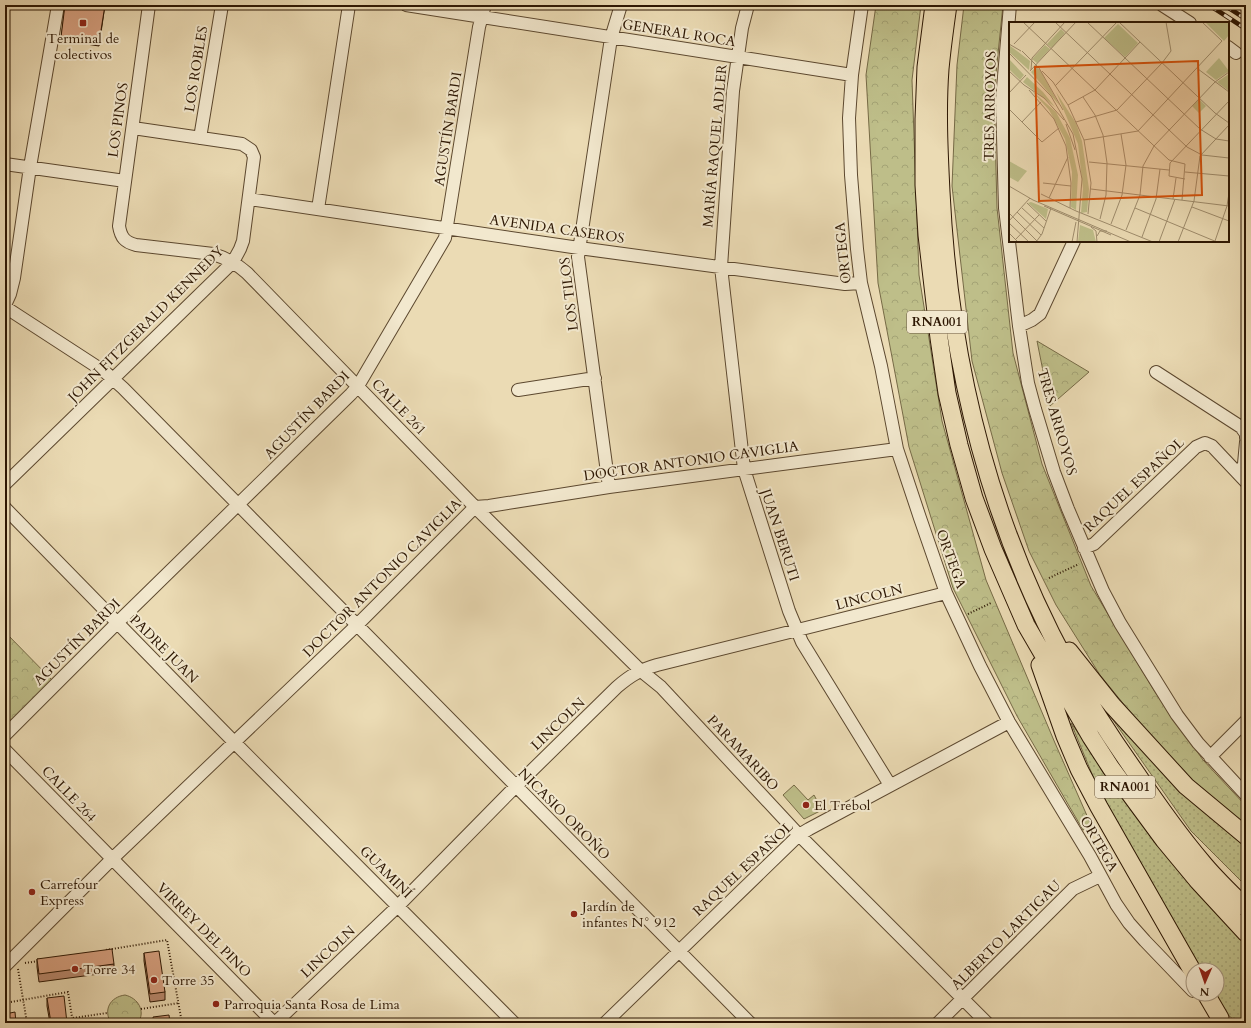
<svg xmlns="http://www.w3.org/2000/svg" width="1251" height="1028" viewBox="0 0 1251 1028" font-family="Cardo,serif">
	<defs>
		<pattern id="grass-dots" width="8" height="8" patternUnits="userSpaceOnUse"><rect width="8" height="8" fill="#bebe89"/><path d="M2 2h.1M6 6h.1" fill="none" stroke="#a4a375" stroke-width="1.8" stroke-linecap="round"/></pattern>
		<pattern id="forest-crowns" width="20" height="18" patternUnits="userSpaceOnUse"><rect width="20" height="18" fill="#bebe89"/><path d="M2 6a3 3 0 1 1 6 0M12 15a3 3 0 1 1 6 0" fill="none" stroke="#a4a375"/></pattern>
	</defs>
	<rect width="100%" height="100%" fill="#ebdbb4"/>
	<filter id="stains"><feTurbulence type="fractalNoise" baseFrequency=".005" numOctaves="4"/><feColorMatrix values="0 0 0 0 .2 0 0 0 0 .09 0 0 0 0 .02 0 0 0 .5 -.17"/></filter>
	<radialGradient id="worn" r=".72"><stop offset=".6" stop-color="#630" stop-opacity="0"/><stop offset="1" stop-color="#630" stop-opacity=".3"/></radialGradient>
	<!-- grass -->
	<path fill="url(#grass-dots)" stroke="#766a46" d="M1106 710 1190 795 1246 845V886L1191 831Z
		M1071 723 1158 841 1246 945V1023H1237L1214 1002 1209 994H1217V970H1196L1104 803Z"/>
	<!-- forest -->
	<path fill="url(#forest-crowns)" stroke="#766a46" d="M876 5H921L912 80 919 275 942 421 986 580 1055 743 1092 827 1083 830 1017 716 953 588 909 447 878 283 866 75Z
		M964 5H1003L994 93 997 208 1013 353 1042 464 1091 586 1155 692 1203 760 1246 806V828L1190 782 1144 729 1100 675 1056 605 1029 551 1002 473 972 361 952 186 957 65Z
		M1037 341 1089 372 1050 406Z
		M5 632 53 681 5 727Z
		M125 995C138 998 146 1011 138 1023H111C103 1010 110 997 125 995Z"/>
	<!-- garden -->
	<path fill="#bebe89" stroke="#766a46" d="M794 785 808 800 814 795 822 810 804 819 783 795Z"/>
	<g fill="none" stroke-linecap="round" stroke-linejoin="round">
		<defs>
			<path id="minor" d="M149 5 119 226C121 238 125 242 136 245L213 254C226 258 237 264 247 273L475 507 640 670 661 687 799 835 987 1023
				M406 5 852 75
				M748 5 742 28 733 91 721 267 744 469 789 611 802 642 890 785
				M862 5 852 75 849 118 851 175 857 249 861 283 881 366 897 449 920 518 946 593 980 666 1009 722 1090 856 1116 904 1129 923 1145 941 1193 991
				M1010 5 1002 100 1005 208 1019 326 1028 383 1035 409 1054 472 1068 509 1103 591 1120 623 1177 715 1198 743 1246 795
				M1162 5 1190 23
				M1228 47 1236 53
				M200 138 222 5
				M5 164 125 181
				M249 199 579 248 845 284 861 283
				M318 209 349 5
				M5 305 10 294 14 278 30 167 58 5
				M5 307 105 372 123 388 750 1023
				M1019 326 1032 320 1040 314 1074 241
				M1156 372 1241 427 1246 434V438
				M518 390 595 378
				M1239 474 1244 464 1246 442
				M5 484 233 262 240 249 243 241 254 157 251 150 242 144 133 128
				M609 487 578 257 611 38 621 5
				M5 508 235 743 514 1023
				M1084 548 1094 544 1196 447 1205 443 1212 446 1246 482
				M5 735 117 623 351 394 358 386 445 238 479 27 485 5
				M5 750 274 1023
				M1210 757 1246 721
				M5 966 112 859 357 625 475 507 489 506 609 487 897 449
				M275 1023 398 906 516 786 617 687C631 675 640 670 657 665L946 593
				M605 1023 799 835 809 829 1009 722
				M938 1023 1073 889 1100 876"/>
			<path id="highway" d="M934 5 926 67 924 119V185L927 235 939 338 947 393 959 445 974 498 993 549 1026 625 1091 737 1111 768 1164 840 1198 881 1246 933
				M948 5C945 26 942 48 940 69 937 110 939 151 941 192 949 357 988 520 1068 666 1088 702 1110 736 1134 770 1155 801 1177 833 1202 862 1215 878 1231 893 1246 908
				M1069 651 1112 705 1186 786 1246 836
				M1040 665 1065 736 1079 769 1099 807 1193 972
				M1206 994 1220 1018"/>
		</defs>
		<!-- minor casing -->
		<use href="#minor" stroke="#5c482f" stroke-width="14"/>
		<!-- highway casing -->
		<use href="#highway" stroke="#2d1703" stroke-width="19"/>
		<!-- path -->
		<path stroke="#2d1703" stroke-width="2" stroke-dasharray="1 2" stroke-linecap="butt" d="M1049 578 1079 564
			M968 614 991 603
			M106 950 167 940 182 1023
			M25 963 39 961
			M18 969 27 1023
			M5 1003 68 992 73 1023
			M141 1009 179 1003
			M73 1018 107 1013"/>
		<!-- minor -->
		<use href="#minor" stroke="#f2e8ce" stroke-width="12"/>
		<!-- highway -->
		<use href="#highway" stroke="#ebdbb4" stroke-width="17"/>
		<defs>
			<path id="rail" d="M1209 5 1246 29
				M1224 5 1246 19"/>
		</defs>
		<!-- rail casing -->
		<use href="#rail" stroke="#2d1703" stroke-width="4.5"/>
		<!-- rail -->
		<use href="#rail" stroke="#f2e8ce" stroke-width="3" stroke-dasharray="9" stroke-linecap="butt"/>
	</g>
	<!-- wall -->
	<path fill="#bb8b70" stroke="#2d1703" d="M65 5H105L99 46 61 40Z
		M144 953 165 992V1000L150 1002 144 961Z
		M37 959 114 964V972L39 982 37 967Z
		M47 998 67 1023H50L47 1006Z"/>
	<!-- building -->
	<path fill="#d9a282" stroke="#2d1703" d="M65 5H105L99 43 61 37Z
		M112 949 114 964 39 974 37 959Z
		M159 951 165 992 150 994 144 953Z
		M64 996 67 1023H51L47 998Z
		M15 1012 16 1023H5V1014Z
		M169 1015 170 1023H154L153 1017Z"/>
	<!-- markers -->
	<g fill="#8f2418" stroke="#f2e8ce" stroke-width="1.5">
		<rect x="79" y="19" width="8" height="8" rx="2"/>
		<circle cx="806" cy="805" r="4"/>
		<circle cx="32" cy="892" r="4"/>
		<circle cx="574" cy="914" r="4"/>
		<circle cx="75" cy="969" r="4"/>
		<circle cx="154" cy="980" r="4"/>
		<circle cx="216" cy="1004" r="4"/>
	</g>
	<g text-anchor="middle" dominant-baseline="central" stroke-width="4" stroke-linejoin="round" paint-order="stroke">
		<!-- shield labels -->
		<g fill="#f2e8ce" stroke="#685640" stroke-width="1">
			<rect x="907" y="311" width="60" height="22" rx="3"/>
			<rect x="1095" y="776" width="60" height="22" rx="3"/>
		</g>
		<g font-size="13" font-weight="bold" fill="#2d1703">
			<text x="937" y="322">RNA001</text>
			<text x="1125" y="787">RNA001</text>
		</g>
		<!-- street labels -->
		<g font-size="14" fill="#2d1703" stroke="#f2e8ce">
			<text transform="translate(679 33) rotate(9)">GENERAL ROCA</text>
			<text transform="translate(196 69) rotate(-81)">LOS ROBLES</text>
			<text transform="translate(990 106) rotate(-89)">TRES ARROYOS</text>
			<text transform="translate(118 120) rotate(-82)">LOS PINOS</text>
			<text transform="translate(448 129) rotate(-81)">AGUSTÍN BARDI</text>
			<text transform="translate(715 146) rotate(-85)">MARÍA RAQUEL ADLER</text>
			<text transform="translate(557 229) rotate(8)">AVENIDA CASEROS</text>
			<text transform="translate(843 253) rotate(-96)">ORTEGA</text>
			<text transform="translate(569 294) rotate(-97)">LOS TILOS</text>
			<text transform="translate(146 324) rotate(-45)">JOHN FITZGERALD KENNEDY</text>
			<text transform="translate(399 407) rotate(46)">CALLE 261</text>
			<text transform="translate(307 415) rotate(-46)">AGUSTÍN BARDI</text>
			<text transform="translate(1057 422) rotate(74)">TRES ARROYOS</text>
			<text transform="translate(691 461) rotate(-8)">DOCTOR ANTONIO CAVIGLIA</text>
			<text transform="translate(1134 485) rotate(-43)">RAQUEL ESPAÑOL</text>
			<text transform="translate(780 535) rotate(72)">JUAN BERUTI</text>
			<text transform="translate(951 559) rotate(70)">ORTEGA</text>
			<text transform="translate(382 578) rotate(-45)">DOCTOR ANTONIO CAVIGLIA</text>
			<text transform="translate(869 597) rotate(-14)">LINCOLN</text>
			<text transform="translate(77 642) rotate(-45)">AGUSTÍN BARDI</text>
			<text transform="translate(164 649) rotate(45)">PADRE JUAN</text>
			<text transform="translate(558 724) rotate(-44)">LINCOLN</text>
			<text transform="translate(743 753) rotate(47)">PARAMARIBO</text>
			<text transform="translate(69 794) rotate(46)">CALLE 264</text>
			<text transform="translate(564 814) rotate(45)">NICASIO OROÑO</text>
			<text transform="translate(1099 844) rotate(60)">ORTEGA</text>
			<text transform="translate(743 869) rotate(-43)">RAQUEL ESPAÑOL</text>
			<text transform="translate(386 872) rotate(45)">GUAMINÍ</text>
			<text transform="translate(204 930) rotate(45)">VIRREY DEL PINO</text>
			<text transform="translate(1006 935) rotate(-45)">ALBERTO LARTIGAU</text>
			<text transform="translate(328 952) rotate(-43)">LINCOLN</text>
		</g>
		<!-- poi labels -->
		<g font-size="14" fill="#2d1703" stroke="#f2e8ce" text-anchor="start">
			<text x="83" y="38" text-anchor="middle">Terminal de<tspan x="83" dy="16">colectivos</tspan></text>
			<text x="814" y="805">El Trebol</text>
			<text x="40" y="884">Carrefour<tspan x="40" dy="16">Express</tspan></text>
			<text x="582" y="906">Jardín de<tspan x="582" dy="16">infantes N° 912</tspan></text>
			<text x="83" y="969">Torre 34</text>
			<text x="162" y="980">Torre 35</text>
			<text x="224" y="1004">Parroquia Santa Rosa de Lima</text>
		</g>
	</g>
	<!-- overview -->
	<g transform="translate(1009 22)">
		<rect width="220" height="220" fill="#ebdbb4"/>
		<path d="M0 23 21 39 20 48 0 30ZM0 37 15 53 11 58 0 47ZM27 45 31 48 51 84 22 50ZM18 55 34 70 46 85 14 60ZM71 203 84 208 87 220H69Z" fill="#bebe89"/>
		<path d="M52 7 56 11 43 26 38 22ZM36 23 41 27 28 41 23 37ZM220 52V69L208 60ZM22 68 47 90 61 116 69 153 67 188 62 185 63 150 56 117 40 88ZM47 70 67 101 73 119 80 167 78 190 72 191 74 167 69 122ZM190 77 197 84 190 91 183 84ZM0 139 18 149 9 160 0 155ZM22 180 39 187 37 197 19 181Z" fill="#bebe89"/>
		<path d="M196 0H220V13L215 19ZM109 2 129 21 116 35 95 16ZM210 36 220 49 207 58 197 50Z" fill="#bebe89"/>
		<path fill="none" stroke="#9f8d6d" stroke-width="1" d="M14 0 160 138 176 142 173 178M46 0 178 125 193 133 220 136M78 0 191 107 207 117 220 119M110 0 206 91 220 101M0 22 12 29M5 22 26 0M13 29 30 46M0 31 42 74 64 112 73 157 68 220M30 46 54 88M189 47 220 70M22 48 23 36 56 0M0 49 15 63M21 49 67 0M33 49 44 60 59 83 75 118 82 161 79 192M15 63 35 76 55 98M46 64 108 0M20 68 45 97 57 124 62 161 61 186M0 71 17 53M74 75 86 93 94 113 98 141 97 173 91 197M59 83 86 68 131 20M0 87 33 120 50 106M13 100 32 80M67 100 108 88 153 41 162 29 157 0M57 102 66 128M75 118 129 109 213 19 193 0M80 140 160 148M176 150 220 154M176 157 160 154 161 141 220 79M34 161 62 164M0 164 24 178 122 220M82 167 220 184M32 172 67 189 144 220M40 176 59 135M164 177 167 156M18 181 37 199M35 184 102 213M183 185 220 199M13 186 35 206M126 186 208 220M8 190 32 213M0 191 28 219M0 199 21 176M0 201 20 220M102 202 113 173 117 143 112 112M82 205 87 209 88 220M117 208 131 173 134 144 145 124 206 60 220 50M0 211 9 220M88 214 91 209H98M133 215 147 177 151 147M7 217 30 193M206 219 218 184 220 171M27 220 33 212 42 186M63 220 67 200M150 220 166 177M169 220 185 179 191 134 220 103"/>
		<path fill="#d5520b" fill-opacity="0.15" stroke="#d5520b" stroke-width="2" d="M189 39 193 173 30 179 26 45Z"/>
		<rect width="220" height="220" fill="none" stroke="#2d1703" stroke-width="2"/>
	</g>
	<!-- margin -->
	<rect width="1251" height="1028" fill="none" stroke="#ebdbb4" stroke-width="20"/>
	<rect x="6" y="6" width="1239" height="1016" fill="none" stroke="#2d1703" stroke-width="2"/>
	<rect x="10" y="10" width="1231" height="1008" fill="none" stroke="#2d1703"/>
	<!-- north arrow -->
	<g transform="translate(1205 982) rotate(182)"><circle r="19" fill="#f2e8ce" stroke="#a3947d"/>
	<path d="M0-3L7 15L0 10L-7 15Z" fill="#8f2418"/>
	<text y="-6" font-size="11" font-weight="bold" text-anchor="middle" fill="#2d1703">N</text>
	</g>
	<rect width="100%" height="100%" filter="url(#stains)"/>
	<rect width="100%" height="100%" fill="url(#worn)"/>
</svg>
